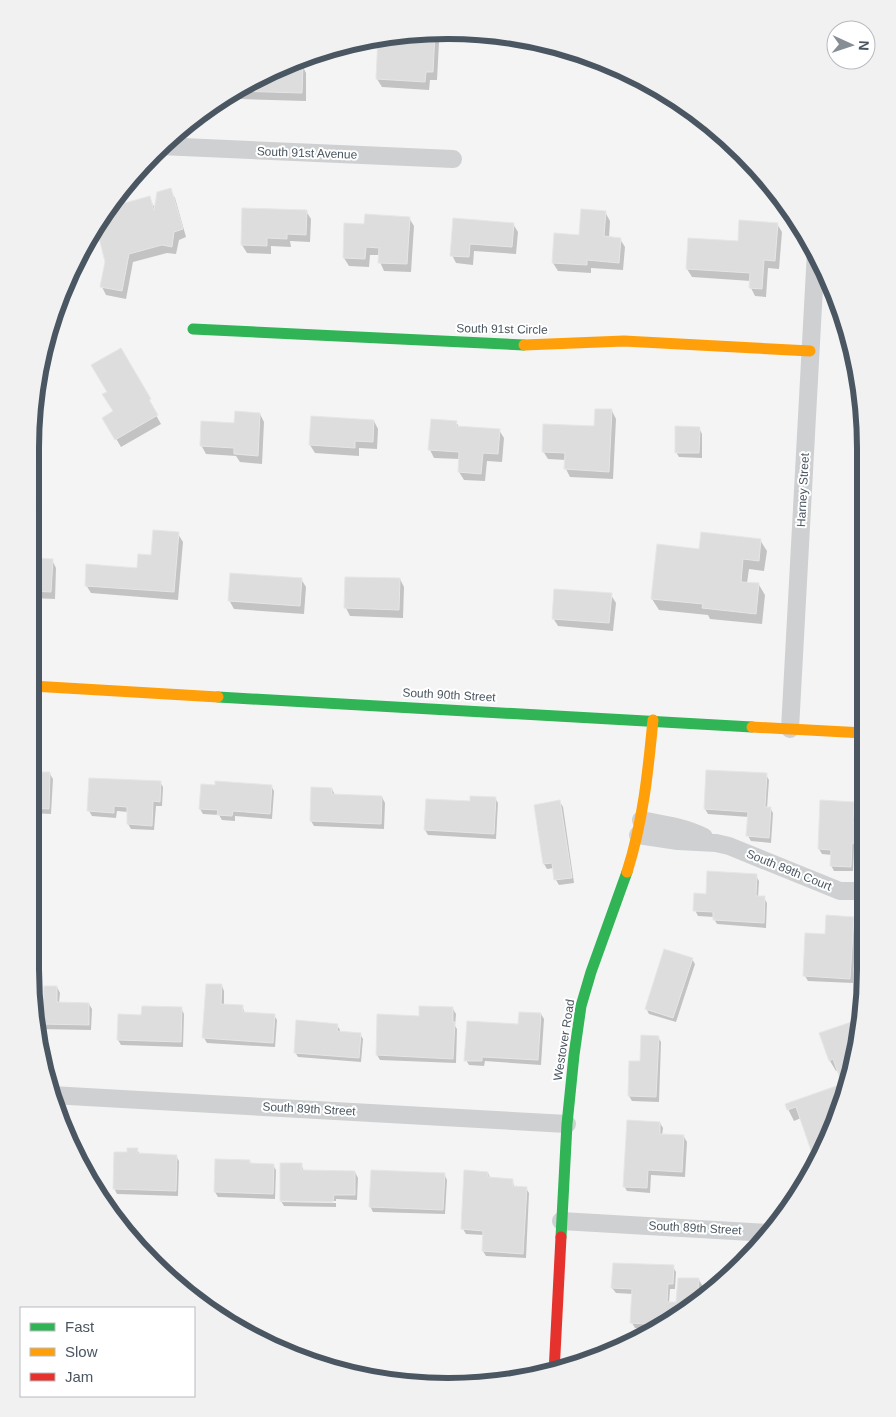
<svg xmlns="http://www.w3.org/2000/svg" width="896" height="1417" viewBox="0 0 896 1417" font-family="Arial,sans-serif">
	<rect width="100%" height="100%" fill="#f4f4f4"/>
	<!-- shadow -->
	<path fill="#0003" d="M416 33 435 34 439 42 437 80H430L429 90 382 87 377 79 379 37 394 34Z
		M287 64 302 65 306 73V101L240 99 235 89Z
		M170 190 175 198 186 237 179 240 176 254 167 253 133 262 126 299 106 295 102 287 106 262V234L113 220 149 198 155 208Z
		M306 211 311 219 310 242 290 241 291 247 271 246V254L247 253 242 245Z
		M605 212 610 221 609 238 620 239 625 247 623 270 591 268V273L558 271 553 263Z
		M409 218 414 226 411 272 384 271 380 262V255H370L369 267 349 266 344 258 365 225Z
		M454 220 513 224 518 232 516 254 474 251 473 265 456 263 452 255Z
		M777 224 782 232 779 269 768 268 766 297 755 296 751 288V281L692 277 687 269Z
		M120 350 154 408H152L161 424 121 447 104 418 114 412 109 392Z
		M35 388 34 398H36L41 406 39 431H33L34 394Z
		M612 411 616 419 613 479 570 477 566 469V460L548 459 543 451 596 428Z
		M260 414 264 422 262 464 240 462 236 456 206 454 201 445 236 424Z
		M374 421 378 429 377 449 359 448V456L315 453 310 445Z
		M456 422 459 427 499 430 504 438 502 462 487 461 485 481 464 480 459 472 460 459 434 458 430 450Z
		M699 428 702 434V458L679 457 676 452Z
		M178 534 183 542 178 600 91 593 86 585 139 569Z
		M760 540 767 551 764 571 749 569 747 583 759 585 765 595 762 624 710 619 708 615 659 610 652 599 700 551Z
		M33 559 52 560 56 568 55 599 32 598Z
		M347 578 400 579 404 587 403 618 350 616 346 608Z
		M301 579 306 587 304 614 234 609 229 600Z
		M611 595 616 603 613 631 558 626 553 618Z
		M864 765 863 789H862L859 784Z
		M707 771 766 775 769 780 767 808H770L773 813 771 843 751 841 748 836 749 817 708 814 705 809Z
		M31 773 50 774 53 779 51 814 31 813Z
		M90 779 160 782 163 787 162 806H156L154 830 131 829 128 824V812L117 811 116 818 92 816 89 811Z
		M271 786 274 791 272 819 235 816V821L222 820 219 815 203 814 200 809Z
		M332 789 335 795 382 797 385 803 384 829 314 826 311 821Z
		M495 798 498 803 496 839 428 835 425 830 471 802Z
		M560 802 563 807 574 883 559 885 556 880 554 868 547 869 544 864Z
		M853 803 856 808 855 824H862L863 827V848H854L853 871H834L831 865 832 855 822 854 819 849Z
		M756 876 759 881 758 897 764 898 767 903 766 928 717 924 714 919V917L698 916 695 910 707 895Z
		M853 918 856 923 853 983 808 981 805 976 826 936Z
		M692 959 695 964 676 1022 649 1014 646 1008Z
		M207 985 222 986 224 991V1005L242 1006 245 1013 274 1015 277 1020 275 1047 207 1043 204 1038Z
		M57 987 60 993 59 1003 89 1004 92 1009 91 1030 40 1029 35 1001H44Z
		M181 1008 184 1014 183 1047 121 1045 118 1040 143 1016Z
		M453 1009 456 1014 455 1026 457 1029 456 1063 380 1060 377 1055 378 1016 420 1017Z
		M541 1014 544 1019 541 1065 485 1061 484 1066 469 1065 466 1060 519 1026Z
		M860 1020 862 1025 834 1129 816 1161 801 1118 794 1121 786 1105 844 1085 839 1070 836 1071 830 1061Z
		M337 1025 340 1030V1033L360 1034 363 1039 361 1062 298 1057 295 1052Z
		M658 1037 661 1042 659 1102 632 1101 629 1096 641 1063Z
		M660 1123 663 1128 662 1135 684 1137 687 1142 685 1177 651 1175 650 1193 627 1191 624 1186Z
		M137 1149 140 1155 176 1156 179 1161 178 1196 117 1194 114 1188 129 1153Z
		M77 1154 83 1155 86 1160 85 1170Z
		M249 1161 251 1164 273 1165 276 1170 275 1199 218 1197 215 1192Z
		M301 1164 304 1171 355 1172 358 1178 357 1200 336 1199V1201L282 1200V1202L336 1203V1207L284 1206 281 1201Z
		M488 1173 491 1179 512 1180 515 1188H526L529 1193 526 1258 486 1256 483 1251 484 1235 466 1234 463 1229 465 1198Z
		M444 1174 447 1180 445 1214 373 1212 370 1206Z
		M673 1267 676 1272 675 1289H670L669 1303 678 1304 699 1280 702 1285 701 1297 680 1317 653 1329 635 1328 632 1323 633 1294 616 1293 612 1288Z"/>
	<!-- building -->
	<path fill="#ddddde" stroke="#e5e6e7" d="M435 33 433 72H426L425 82 376 79 378 37 394 34Z
		M290 63H303L302 93 234 91 239 86Z
		M171 188 183 229 174 232 172 247 162 245 129 254 122 291 100 287 105 262 98 234 104 233 102 222 112 219 114 206 150 196 154 211 157 192Z
		M242 208 307 210 306 235 287 234V239L267 238V246L241 245Z
		M581 209 606 211 604 236 621 238 619 263 587 260V265L552 263 554 233 579 235Z
		M365 214 410 217 407 264 378 263 379 248 366 247 365 259 343 258 344 223 364 224Z
		M453 218 514 223 512 247 470 244 469 257 450 256Z
		M739 220 778 223 775 261 764 260 762 289 749 288 750 273 686 269 688 238 738 241Z
		M121 348 151 399 149 400 158 415 115 440 102 418 113 411 102 394 107 392 91 365Z
		M34 396 37 397 35 423H33Z
		M595 409H612L609 472 564 469 565 453 542 452 543 424 594 426Z
		M235 411 260 413 258 456 234 454V448L200 446 201 421 234 423Z
		M311 416 374 420 373 442 355 441V448L309 445Z
		M431 419 457 421 456 426 500 429 498 454 483 453 481 474 458 472 459 452 428 450Z
		M675 426 700 427 699 453H675Z
		M153 530 179 532 174 592 85 586 86 564 137 568 138 554 151 555Z
		M701 532 761 539 759 561 743 559 741 582 759 583 756 614 702 608 703 604 651 599 657 544 699 549Z
		M33 558 53 559 51 592 32 591Z
		M230 573 302 578 300 606 228 601Z
		M345 577 400 578 399 610 344 608Z
		M554 589 612 593 609 623 552 619Z
		M859 763 864 764 863 785 858 784Z
		M706 770 767 773 765 807H771L769 838 746 836 748 812 704 809Z
		M31 772H50L49 809 31 808Z
		M89 778 161 781 160 802 153 801 152 826 127 824V807L114 806V813L87 811Z
		M215 781 272 785 270 814 233 811 232 816 217 815 218 810 199 809 201 784 215 785Z
		M311 787 332 788V794L382 796 381 824 310 821Z
		M470 796 496 797 494 834 424 830 426 799 470 801Z
		M560 800 572 878 554 880 552 863 543 864 534 805Z
		M820 800 854 802 853 823H863L862 844 852 843 851 867 830 866 831 850 818 849Z
		M707 871 757 874 756 896H765L764 923 713 920V912L693 911 694 893 706 894Z
		M826 915 854 917 850 979 803 976 805 933 825 934Z
		M664 949 693 958 673 1018 645 1009Z
		M206 984H222L221 1004 243 1005V1012L275 1014 273 1043 202 1038Z
		M44 986H57V1002L89 1003V1025L39 1024 35 1000H43Z
		M142 1006 182 1007 181 1042 117 1040 118 1014 141 1015Z
		M419 1006 453 1007V1022H455L453 1059 376 1055 377 1014 419 1016Z
		M519 1012 541 1013 538 1060 482 1057V1061H464L467 1021 518 1024Z
		M860 1019 862 1024 834 1129 830 1136 824 1138 826 1144 817 1158 814 1159 796 1107 787 1110 785 1104 842 1084 833 1059 829 1061 819 1033Z
		M296 1020 338 1024 337 1031 361 1033 359 1058 294 1053Z
		M641 1035 659 1036 656 1097 628 1096 629 1061H640Z
		M627 1120 660 1122V1134L684 1135 682 1172 648 1170 647 1188 623 1187Z
		M127 1148H138L137 1153 177 1155 176 1191 113 1189 114 1152H127Z
		M215 1159 250 1160V1163L274 1164 273 1194 214 1192Z
		M280 1163H302V1170L355 1171V1195H334L333 1202 280 1201Z
		M371 1170 445 1173 443 1210 369 1207Z
		M464 1170 488 1172V1177L513 1179V1186L527 1187 523 1254 482 1251 483 1231 461 1229Z
		M613 1263 674 1265 673 1284H668L667 1302H676L678 1278H699L698 1300 684 1313 675 1312 674 1319 662 1325 630 1323 632 1289 611 1288Z"/>
	<g fill="none" stroke-linecap="round" stroke-linejoin="round">
		<!-- street -->
		<path stroke="#ced0d2" stroke-width="18" d="M160 146 453 159
			M790 729 816 251
			M641 820C662 824 685 827 704 837
			M638 835 678 841 716 843 729 846 840 891H856L863 888
			M51 1095 567 1124
			M561 1221 770 1233"/>
		<!-- fast -->
		<path stroke="#30b455" stroke-width="11" d="M193 329 524 345
			M218 697 752 727
			M561 1237 567 1124 574 1055 581 1006 591 972 627 872"/>
		<!-- slow -->
		<path stroke="#ff9f0a" stroke-width="11" d="M524 345 624 341 810 351
			M32 686 218 697
			M752 727 864 733
			M627 872C643 822 648 772 653 720"/>
		<!-- jam -->
		<path stroke="#e5322d" stroke-width="11" d="M554 1373 561 1237"/>
	</g>
	<g text-anchor="middle" dominant-baseline="central" stroke-width="4" stroke-linejoin="round" paint-order="stroke">
		<!-- street labels -->
		<g font-size="12" fill="#4a5661" stroke="#fff">
			<text transform="translate(307 153) rotate(2)">South 91st Avenue</text>
			<text transform="translate(502 329) rotate(1)">South 91st Circle</text>
			<text transform="translate(803 490) rotate(-87)">Harney Street</text>
			<text transform="translate(449 695) rotate(3)">South 90th Street</text>
			<text transform="translate(789 870) rotate(22)">South 89th Court</text>
			<text transform="translate(564 1040) rotate(-81)">Westover Road</text>
			<text transform="translate(309 1109) rotate(3)">South 89th Street</text>
			<text transform="translate(695 1228) rotate(3)">South 89th Street</text>
		</g>
	</g>
	<!-- crop -->
	<path d="M0 0H896V1417H0ZM448 39H448A409 409 0 0 1 857 448V969A409 409 0 0 1 448 1378H448A409 409 0 0 1 39 969V448A409 409 0 0 1 448 39Z" fill="#f1f1f2" fill-rule="evenodd"/>
	<path fill="none" stroke="#4a5661" stroke-width="6" d="M448 39H448A409 409 0 0 1 857 448V969A409 409 0 0 1 448 1378H448A409 409 0 0 1 39 969V448A409 409 0 0 1 448 39Z"/>
	<!-- legend -->
	<rect x="20" y="1307" width="175" height="90" fill="#ffffff" stroke="#b7bbc0"/>
	<rect x="30" y="1323" width="25" height="8" fill="#30b455" stroke="#b7bbc0"/>
	<text x="65" y="1332" font-size="15" fill="#4a5661">Fast</text>
	<rect x="30" y="1348" width="25" height="8" fill="#ff9f0a" stroke="#b7bbc0"/>
	<text x="65" y="1357" font-size="15" fill="#4a5661">Slow</text>
	<rect x="30" y="1373" width="25" height="8" fill="#e5322d" stroke="#b7bbc0"/>
	<text x="65" y="1382" font-size="15" fill="#4a5661">Jam</text>
	<!-- north arrow -->
	<g transform="translate(851 45) rotate(93)"><circle r="24" fill="#ffffff" stroke="#b7bbc0"/>
	<path d="M0-4L9 19L0 12L-9 19Z" fill="#868d94"/>
	<text y="-8" font-size="14" font-weight="bold" text-anchor="middle" fill="#4a5661">N</text>
	</g>
</svg>
